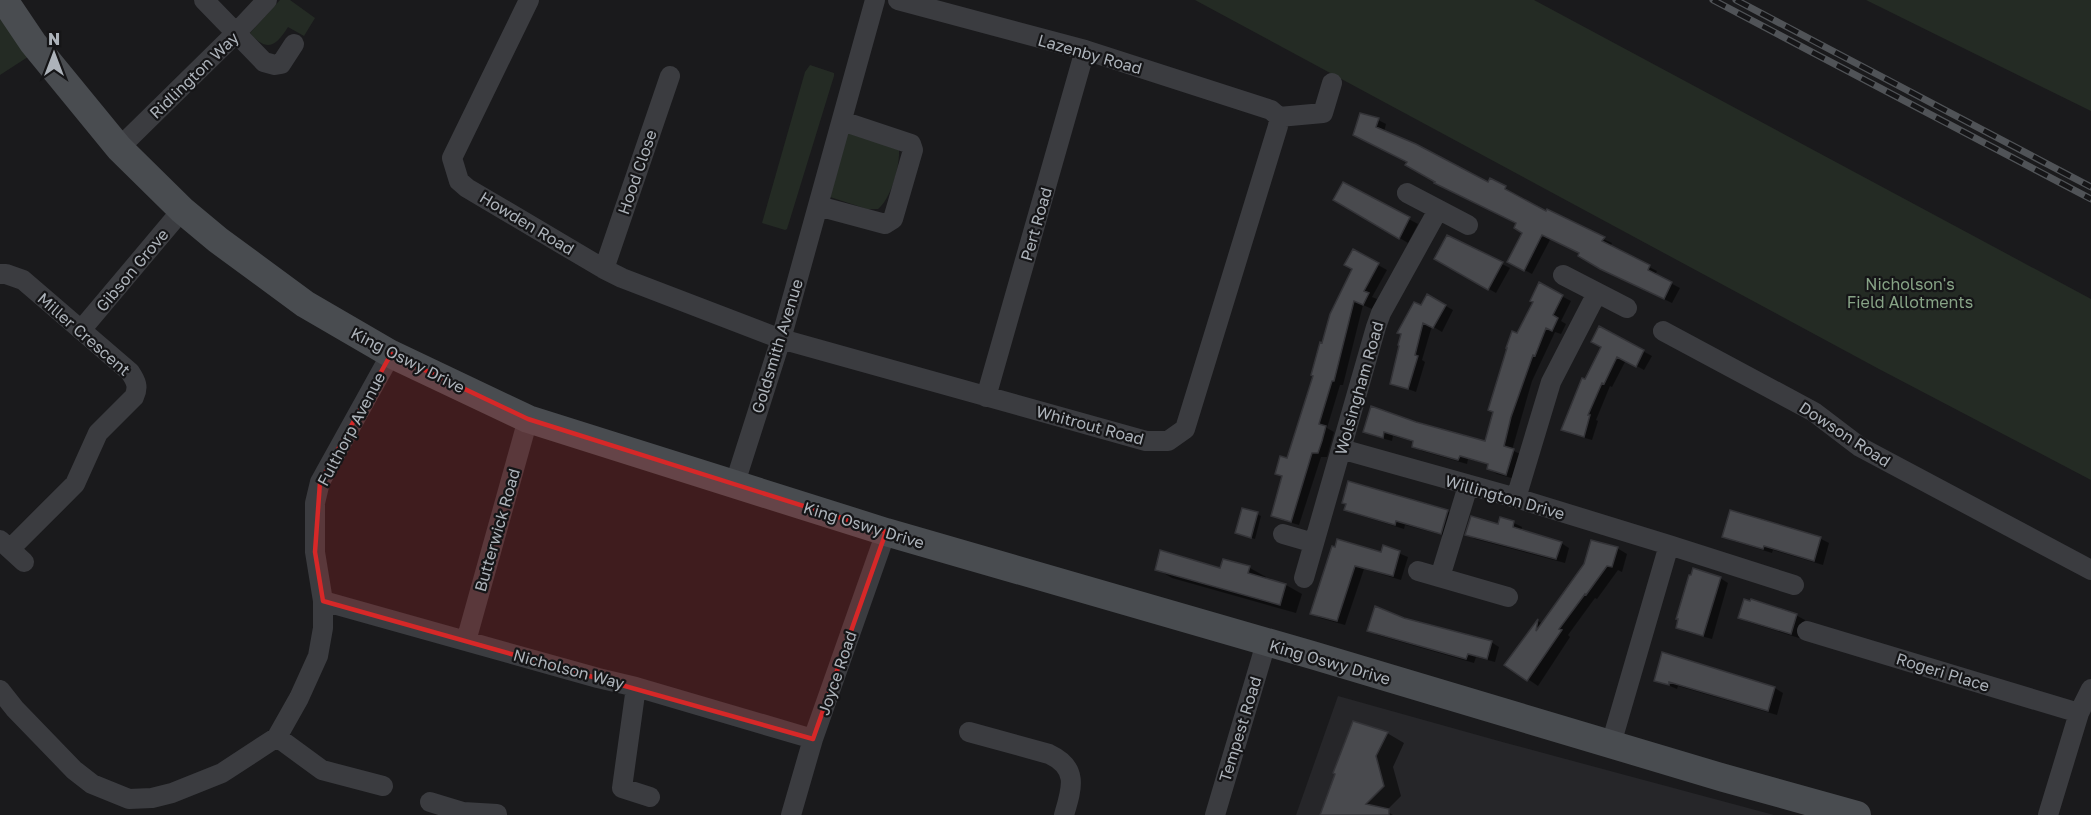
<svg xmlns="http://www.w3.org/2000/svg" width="2091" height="815" viewBox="0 0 2091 815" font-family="'Golos Text',sans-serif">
	<rect width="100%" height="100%" fill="#1a1a1c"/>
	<!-- built -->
	<path fill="#262629" d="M1338 696 1506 743 1774 815H1296Z"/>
	<!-- green -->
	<path fill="#242b24" d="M280 0H290L315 18 304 36 288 27C276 46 267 53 250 33Z
		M1195 0H1534L2091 299V480L1879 369Z
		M1866 0H2091V111Z
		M0 2 34 53 0 75Z
		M810 65 834 73V76L787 229 785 230 762 223 805 72Z
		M849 129 899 150C900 166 891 199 878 209H867L830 197Z"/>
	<!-- shadow -->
	<path fill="#0007" d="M1378 120 1386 124 1384 132 1489 184 1491 180 1546 213 1612 243 1610 247 1657 271 1655 275 1680 288 1672 303 1610 273 1581 253 1551 238 1532 274 1517 266 1524 232 1518 223 1363 139Z
		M1343 184 1418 224 1408 243 1335 199Z
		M1353 251 1387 270 1372 297 1377 299 1372 309 1363 305 1343 385H1340L1327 428 1334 432 1327 457H1321L1299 525 1282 520 1273 515 1284 477 1276 473 1288 460 1323 344 1354 269Z
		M1436 259 1502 264 1510 268 1496 293Z
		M1540 285 1571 301 1561 321 1566 324 1561 334 1555 332 1532 381 1512 450 1522 455 1515 479 1497 474 1489 469 1490 465 1468 459 1467 464 1422 451 1413 446 1414 442 1393 436 1392 441 1374 436 1365 431 1415 423 1486 443 1518 335 1535 302Z
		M1428 296 1453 310 1442 332 1432 326 1422 360 1425 362 1416 392 1392 383Z
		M1600 328 1652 356 1644 370 1626 360 1612 387 1610 386 1596 420 1598 421 1592 440 1571 434 1563 429 1603 347Z
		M1243 509 1261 516 1255 539 1236 533Z
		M1346 510 1447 511 1456 516 1449 537 1405 525 1404 529 1355 514Z
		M1731 512 1821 539 1829 543 1823 565 1773 550 1772 553 1733 541 1724 536Z
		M1514 523 1522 527 1521 531 1561 543 1569 548 1565 563 1475 539 1467 534Z
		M1384 547 1408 557 1401 580 1364 569 1345 625 1320 618 1312 613 1333 548 1382 554Z
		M1617 548 1627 554 1622 572 1618 570 1597 599 1595 598 1568 635 1570 637 1538 686 1506 664 1538 621 1543 624Z
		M1224 560 1250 568 1266 577 1265 579 1286 585 1302 594 1296 613 1172 578 1157 569 1221 570Z
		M1720 578 1728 583 1712 639 1686 632 1678 627Z
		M1790 612 1805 620 1799 638 1748 622 1740 618Z
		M1404 619 1491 642 1499 647 1495 662 1476 657 1474 663 1377 635 1369 630Z
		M1656 680 1775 688 1783 693 1777 715 1678 686 1677 689Z
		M1387 733 1404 743 1393 767 1401 796 1386 811 1393 815H1321Z"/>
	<!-- building -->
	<path fill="#494a4e" stroke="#343438" stroke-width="1.5" d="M1360 113 1379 118 1376 127 1416 144 1488 182 1490 178 1506 186 1505 189 1546 211 1547 209 1605 237 1602 241 1650 265 1648 270 1672 282 1664 299 1600 269 1578 256 1579 253 1542 235 1524 271 1507 262 1522 233 1514 228 1516 223 1434 183 1435 182 1405 165 1407 162 1353 135Z
		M1343 182 1410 217 1399 239 1333 200Z
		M1447 235 1503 262 1488 290 1434 259Z
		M1353 249 1379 263 1364 291 1369 293 1363 305 1354 301 1334 381H1332L1319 424 1326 426 1322 441 1318 453H1312L1291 522 1271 516 1282 476 1275 474 1280 456 1287 458 1313 376 1311 375 1320 342 1322 343 1330 314 1352 269 1344 265Z
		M1539 282 1563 295 1553 315 1558 318 1552 331 1546 328 1535 356 1533 355 1511 417 1504 446 1514 449 1506 475 1487 469 1488 464 1460 456 1458 460 1412 447 1413 441 1384 432 1383 438 1363 432 1371 406 1416 422 1485 441 1493 412 1488 410 1507 348H1506L1512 331 1517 333 1533 302 1530 301Z
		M1427 294 1446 305 1433 328 1423 323 1415 355 1418 356 1408 389 1390 384 1399 346 1398 345 1401 334 1397 333 1414 302 1421 305Z
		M1599 326 1644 350 1636 367 1617 357 1604 384 1602 383 1588 415H1590L1584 437 1561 430 1582 378 1585 379 1601 347 1591 342Z
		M1348 481 1448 510 1441 534 1396 521 1395 525 1344 510 1346 504 1342 503Z
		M1242 508 1258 512 1251 538 1235 533Z
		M1730 510 1821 537 1814 561 1764 546 1763 549 1722 537Z
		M1471 516 1498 524 1500 517 1514 521 1513 527 1562 542 1556 559 1465 535Z
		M1337 539 1381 552 1383 545 1400 551 1393 576 1355 566 1337 621 1310 614 1332 546 1335 547Z
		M1591 540 1618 547 1612 567 1607 566 1586 595 1585 594 1559 629 1562 630 1527 681 1504 665 1538 619 1536 631 1584 564Z
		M1160 550 1220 568 1223 559 1250 566 1248 573 1286 584 1280 605 1155 570Z
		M1693 568 1721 577 1703 636 1676 628 1678 619H1676L1689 575H1691Z
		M1744 599 1750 601 1751 599 1797 614 1791 634 1738 618Z
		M1375 606 1404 618 1492 641 1487 659 1468 654 1466 659 1367 631Z
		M1662 652 1775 687 1768 711 1669 682V685L1654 681Z
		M1353 721 1388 732 1376 756 1384 786 1366 804 1389 809V815H1320L1335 774 1333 773Z"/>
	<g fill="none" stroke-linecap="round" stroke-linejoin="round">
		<!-- street -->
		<path stroke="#3b3c40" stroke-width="20" d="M204 0 264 62 275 65 281 64 294 44
			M529 0 452 158 459 181 467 188 604 269 622 278 781 339 1146 441H1168L1185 429 1278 126 1279 117
			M898 0 1085 50 1271 110 1279 117
			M1279 117 1323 113 1332 83
			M119 148 236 33 267 0
			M1407 193 1468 225
			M818 206 885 224 893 219 913 150 911 144 842 121
			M604 269 670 76
			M0 274H6L23 280 130 372C136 381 139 387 134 397L98 433 75 484 10 549
			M1563 275 1627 308
			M81 330 182 210
			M1663 331 1814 412 1860 447 2091 570
			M986 397 1085 50
			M1341 449 1516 498 1669 545 1794 585
			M734 486 781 339 875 0
			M1516 498 1551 382 1597 293
			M1283 534 1314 543
			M0 540 24 562
			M1418 571 1508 597
			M1440 577 1468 486
			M1304 578 1376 327 1381 313 1438 210
			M323 601 598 678 636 687 813 739
			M1807 631 2079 713
			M466 641 528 419
			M636 687 622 788 650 797
			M0 690 15 709 74 770 92 784 129 799 152 798 172 793 222 773 277 737 299 698 318 656 323 628V601L315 552V503L320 482 391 354
			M969 732 1049 754C1079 768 1072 788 1064 815
			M277 737 322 770 383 786
			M1611 744 1669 545
			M430 802 463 812 497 814
			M791 815 813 739 886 532
			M1215 815 1266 643
			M2048 815 2079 713 2091 689"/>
		<!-- secondary -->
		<path stroke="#494c50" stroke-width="28" d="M4 0 33 43 119 148 182 210 218 240 305 304 391 354 528 419 886 532 1312 655 1724 778 1857 815"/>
		<defs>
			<path id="rail" d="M1713 0 2091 199
				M1736 0 2091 187"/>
		</defs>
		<!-- rail casing -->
		<use href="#rail" stroke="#505357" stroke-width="7"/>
		<!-- rail -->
		<use href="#rail" stroke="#151517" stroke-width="4.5" stroke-dasharray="14" stroke-linecap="butt"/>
	</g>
	<!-- marked area -->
	<path fill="#d62828" fill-opacity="0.2" stroke="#d62828" stroke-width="4.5" stroke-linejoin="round" d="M391 354 528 419 886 532 813 739 323 601 315 552 320 482Z"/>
	<g text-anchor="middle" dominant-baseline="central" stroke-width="4.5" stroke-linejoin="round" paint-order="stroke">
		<!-- street labels -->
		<g font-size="16" fill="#adb3ba" stroke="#151517">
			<text transform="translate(1090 54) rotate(16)">Lazenby Road</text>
			<text transform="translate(194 75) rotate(-44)">Ridlington Way</text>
			<text transform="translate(637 172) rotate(-71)">Hood Close</text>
			<text transform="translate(527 223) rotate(31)">Howden Road</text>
			<text transform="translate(1036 224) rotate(-74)">Pert Road</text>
			<text transform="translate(132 270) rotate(-50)">Gibson Grove</text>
			<text transform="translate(84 334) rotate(41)">Miller Crescent</text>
			<text transform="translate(777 346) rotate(-73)">Goldsmith Avenue</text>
			<text transform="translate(408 360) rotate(27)">King Oswy Drive</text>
			<text transform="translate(1359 388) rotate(-74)">Wolsingham Road</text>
			<text transform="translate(1090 425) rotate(15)">Whitrout Road</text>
			<text transform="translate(351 429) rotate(-62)">Fulthorp Avenue</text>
			<text transform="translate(1845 434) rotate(33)">Dowson Road</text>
			<text transform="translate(1505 497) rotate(16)">Willington Drive</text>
			<text transform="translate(864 525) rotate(17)">King Oswy Drive</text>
			<text transform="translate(497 530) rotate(-74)">Butterwick Road</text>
			<text transform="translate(1330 662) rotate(16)">King Oswy Drive</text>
			<text transform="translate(569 669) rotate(15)">Nicholson Way</text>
			<text transform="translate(1943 672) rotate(17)">Rogeri Place</text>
			<text transform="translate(837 673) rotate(-71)">Joyce Road</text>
			<text transform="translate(1240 729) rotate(-73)">Tempest Road</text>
		</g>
		<!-- park labels -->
		<g font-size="16" fill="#87a386" stroke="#151517">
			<text x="1910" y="284">Nicholson's<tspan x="1910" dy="18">Field Allotments</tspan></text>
		</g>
	</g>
	<!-- north arrow -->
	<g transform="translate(54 54)" stroke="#151517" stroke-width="4.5" paint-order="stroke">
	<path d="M0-4.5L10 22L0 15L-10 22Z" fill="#adb3ba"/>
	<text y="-9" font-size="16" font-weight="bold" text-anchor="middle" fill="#adb3ba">N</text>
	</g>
</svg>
